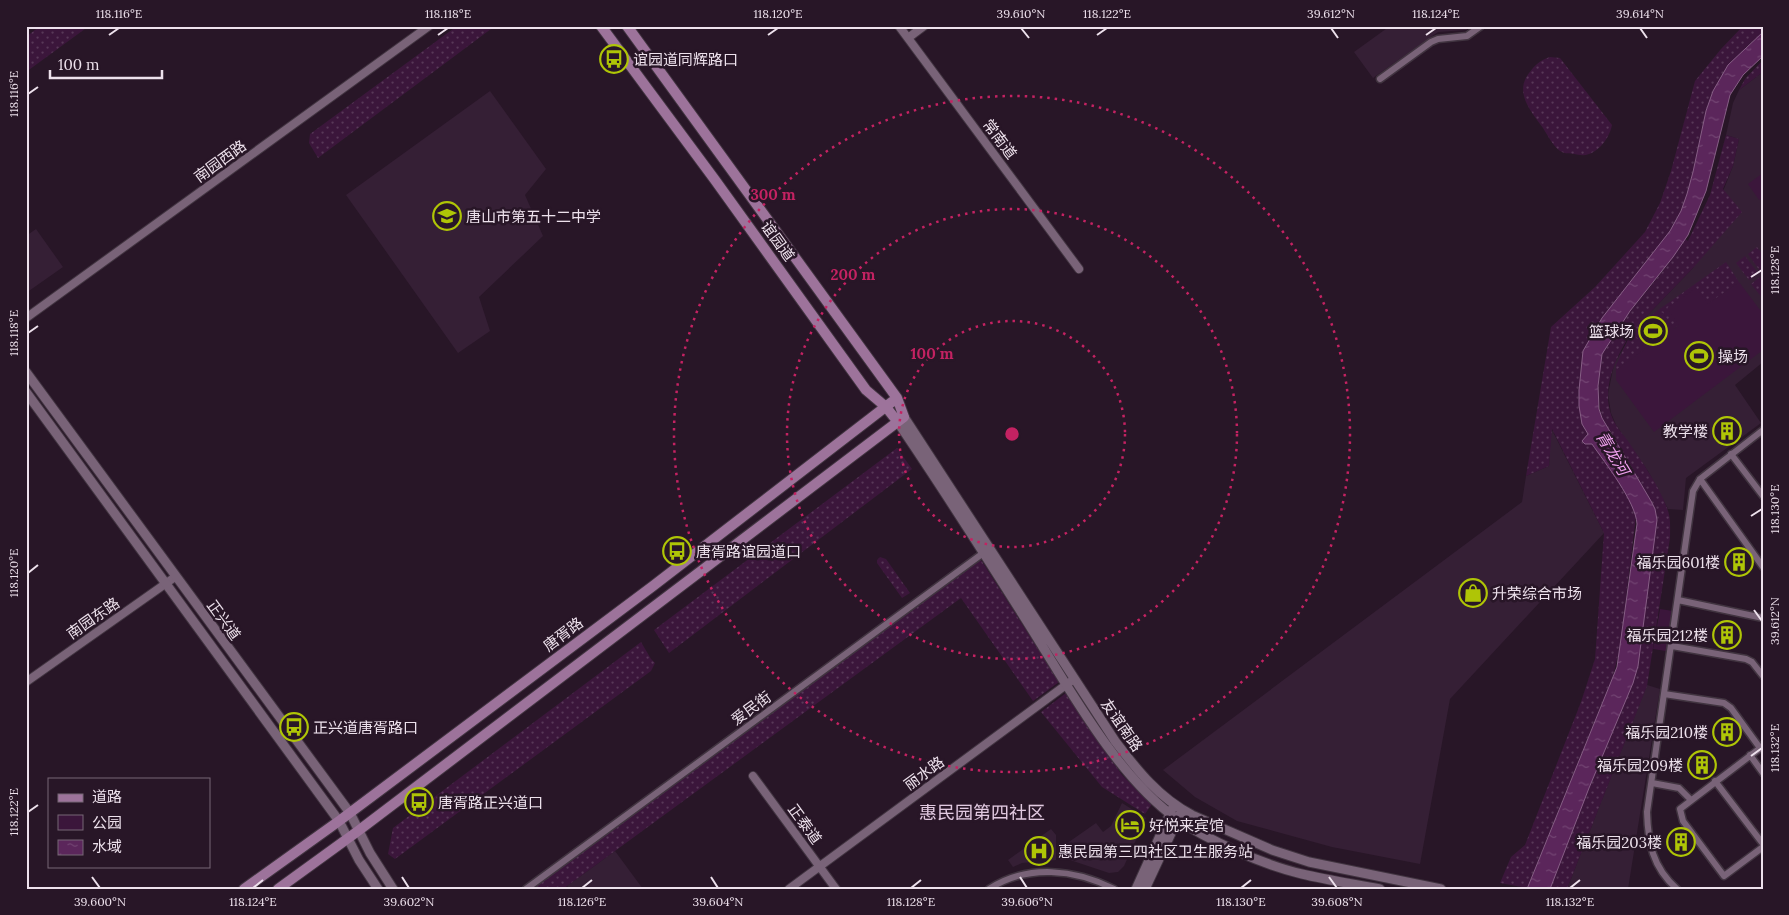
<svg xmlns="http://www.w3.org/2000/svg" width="1789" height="915" viewBox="0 0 1789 915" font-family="Lora,'Noto Sans SC',serif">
	<defs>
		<pattern id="green-dots" width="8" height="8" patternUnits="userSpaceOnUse" patternTransform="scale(1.25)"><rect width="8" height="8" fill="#3b163b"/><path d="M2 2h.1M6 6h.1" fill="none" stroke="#583858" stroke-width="1.8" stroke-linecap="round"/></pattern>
		<pattern id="water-ripples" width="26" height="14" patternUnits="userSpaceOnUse" patternTransform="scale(1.25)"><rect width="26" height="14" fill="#5b265b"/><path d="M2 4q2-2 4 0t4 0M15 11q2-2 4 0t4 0" fill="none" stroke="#734573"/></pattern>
	</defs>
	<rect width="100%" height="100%" fill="#281627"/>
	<!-- built -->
	<path fill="#351f35" d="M1390 26H1473L1466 30 1438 32 1373 78 1354 52Z
		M1763 72V362L1735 385 1761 423 1686 478 1683 510 1668 509 1648 471 1616 425 1611 413 1608 394 1614 364 1637 326 1693 268 1733 166 1739 139 1726 135 1733 103 1739 90Z
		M490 91 546 169 525 195 543 236 479 297 490 331 458 353 346 195Z
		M36 229 63 267 26 293V236Z
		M1551 428 1604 533 1450 699 1420 864 1332 847 1237 821 1195 797 1163 770 1522 502 1526 476 1549 466Z
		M1647 685 1660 689 1628 889H1567Z
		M1122 803 1146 818 1124 866 1118 872 1109 873 1067 859 1066 844 1096 823 1103 832 1111 826Z
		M1051 829 1056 835V860L1022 863 1013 867 1008 860Z
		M615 851 643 889H570L567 886Z"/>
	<!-- green -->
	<path fill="url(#green-dots)" d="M40 26H89L26 72V37Z
		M457 26H495L318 158 309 143 310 134Z
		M1743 26H1763V32L1746 47 1713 91 1706 111 1693 172 1687 194 1681 211 1670 231 1602 318 1583 351 1579 390V406L1582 424 1588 434 1585 444 1592 443C1607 466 1628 490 1636 516L1620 648 1613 676 1527 888 1500 883 1511 857 1525 845 1581 702 1595 659 1604 533 1552 429 1549 466 1526 476 1551 327 1595 287 1645 232 1660 203 1671 171 1695 81 1721 49Z
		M1550 57 1560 58 1612 125C1610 136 1601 150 1589 154 1584 156 1579 155 1574 154 1570 153 1565 154 1562 152 1554 148 1548 136 1543 128 1531 111 1514 93 1529 73 1535 65 1540 60 1550 57Z
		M1763 60V72L1739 90 1745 79Z
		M1726 135 1739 139 1733 166 1723 189 1742 212 1693 268 1640 323 1726 262 1739 282 1616 370V365L1630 335C1616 357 1603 385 1610 411 1613 423 1621 432 1628 441 1642 462 1658 484 1667 508 1671 517 1670 528 1670 538L1647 686 1567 889H1550L1589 788 1633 683 1657 520 1655 509 1651 501 1602 418C1598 402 1596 370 1602 354 1606 344 1614 334 1620 325 1641 296 1666 270 1685 239L1688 241 1710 195Z
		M1757 247 1763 255V269L1760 271 1748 254Z
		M1745 256 1758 273 1749 280 1736 263Z
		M1760 277 1763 280V299L1751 284Z
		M897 448 912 469 669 653 654 630Z
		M880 557 886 559 910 593 902 598 877 563V560Z
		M981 560 1059 682 1033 701 961 598 563 889H531Z
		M641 642 651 659 655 663 651 671 395 859 388 854 393 828Z
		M1066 693 1122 775 1152 804 1145 814 1102 787 1041 712Z"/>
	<!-- pitch -->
	<path fill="#3b163b" d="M1763 173V197L1759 200 1748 184Z
		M1739 282 1763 314V350L1654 432 1616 380V370L1645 349 1633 332 1662 312 1674 329 1679 325 1667 308 1696 288 1708 304Z
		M1660 609 1673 611 1666 651 1653 649Z"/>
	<!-- water -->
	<path fill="url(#water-ripples)" stroke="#875e86" d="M1763 32V56L1743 75 1730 95 1706 191 1688 235 1673 257 1630 311 1602 354 1598 386 1599 409 1602 418 1651 501 1655 509 1657 520 1638 666 1633 683 1589 788 1550 889H1527L1617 667 1637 524C1636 502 1605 463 1592 444H1585L1582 441 1588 434 1582 424 1579 406V390L1583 351 1602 318 1670 231 1681 211 1687 194 1693 172 1706 111 1713 91 1728 65Z"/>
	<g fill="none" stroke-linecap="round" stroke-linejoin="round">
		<defs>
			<path id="minor" d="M1380 79 1431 42 1438 39 1467 36 1481 26
				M1731 454 1763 496
				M1700 479 1763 567
				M1678 600 1763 618
				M1672 646 1746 659 1752 662 1763 676
				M1664 694 1724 703 1731 708 1760 748
				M1763 746 1680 809 1683 821 1724 876 1763 847
				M1750 755 1763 773
				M1715 781 1763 844
				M1652 783 1679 788 1691 800
				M526 889 986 551
				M989 889C1027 864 1075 869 1114 889
				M1677 889C1652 867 1648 842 1647 812L1693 491 1700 479 1763 430"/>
			<path id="tertiary" d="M899 26 1079 269
				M908 38 924 26
				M26 318 429 26
				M26 682 175 577
				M753 776 836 889
				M789 889 1074 679"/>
			<path id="secondary" d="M26 372 350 813 370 853 393 889
				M26 392 339 821 359 860 378 889
				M904 417 1115 741C1137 770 1159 798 1192 815L1272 850 1309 862 1441 889
				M897 421C944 490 989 561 1033 631 1071 692 1119 778 1177 819 1209 841 1264 865 1302 874 1327 880 1354 884 1380 889
				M1136 889 1172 809
				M1145 889 1180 814"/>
			<path id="primary" d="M601 26 715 180 866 390 886 407 897 421
				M244 889 339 821 653 586 897 398
				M278 889 358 831 904 417 897 398 627 26"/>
		</defs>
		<!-- minor casing -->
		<use href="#minor" stroke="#413440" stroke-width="9"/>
		<!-- tertiary casing -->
		<use href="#tertiary" stroke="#413440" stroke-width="10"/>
		<!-- secondary casing -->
		<use href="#secondary" stroke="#413440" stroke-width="11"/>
		<!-- primary casing -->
		<use href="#primary" stroke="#413440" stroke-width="12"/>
		<!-- minor -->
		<use href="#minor" stroke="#796378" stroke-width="6"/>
		<!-- tertiary -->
		<use href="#tertiary" stroke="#796378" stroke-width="8"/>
		<!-- secondary -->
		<use href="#secondary" stroke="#796378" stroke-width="9"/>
		<!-- primary -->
		<use href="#primary" stroke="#9d739b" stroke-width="10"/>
	</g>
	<!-- ticks -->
	<path fill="none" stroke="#ede1ec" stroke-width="2" d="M1021 28 1029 38M1331 28 1338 38M1640 28 1647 38M109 35 119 28M438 35 448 28M768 35 778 28M1097 35 1107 28M1426 35 1436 28M28 94 38 87M1751 277 1762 270M28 333 38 326M1751 516 1762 509M28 573 38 565M1754 610 1762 621M1751 756 1762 748M28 812 38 805M92 877 100 888M402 877 409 888M711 877 718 888M1020 877 1027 888M1329 877 1337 888M253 888 263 880M582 888 592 880M911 888 921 880M1241 888 1251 880M1570 888 1580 880"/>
	<!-- distance rings -->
	<g fill="none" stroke="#c42262" stroke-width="2.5" stroke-dasharray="2.5 5">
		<circle cx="1012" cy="434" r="113"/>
		<circle cx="1012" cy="434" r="225"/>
		<circle cx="1012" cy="434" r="338"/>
	</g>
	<!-- icons -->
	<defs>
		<symbol id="bus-ring" viewBox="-11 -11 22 22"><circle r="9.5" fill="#281627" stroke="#afc506" stroke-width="1.5"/><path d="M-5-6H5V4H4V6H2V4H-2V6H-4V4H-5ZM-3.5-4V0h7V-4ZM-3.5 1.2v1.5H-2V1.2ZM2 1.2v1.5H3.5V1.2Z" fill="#afc506"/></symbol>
		<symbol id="school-ring" viewBox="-11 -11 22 22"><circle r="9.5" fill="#281627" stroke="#afc506" stroke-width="1.5"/><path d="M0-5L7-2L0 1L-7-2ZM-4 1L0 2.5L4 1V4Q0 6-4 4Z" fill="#afc506"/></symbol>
		<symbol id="stadium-ring" viewBox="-11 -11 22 22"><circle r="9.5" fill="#281627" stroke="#afc506" stroke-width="1.5"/><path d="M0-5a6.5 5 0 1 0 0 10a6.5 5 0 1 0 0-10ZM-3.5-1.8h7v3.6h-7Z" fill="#afc506"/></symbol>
		<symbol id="building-ring" viewBox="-11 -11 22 22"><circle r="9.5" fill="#281627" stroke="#afc506" stroke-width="1.5"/><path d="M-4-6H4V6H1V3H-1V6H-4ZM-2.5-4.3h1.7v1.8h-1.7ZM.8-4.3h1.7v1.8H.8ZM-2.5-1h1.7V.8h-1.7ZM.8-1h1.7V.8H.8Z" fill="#afc506"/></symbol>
		<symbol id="shop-ring" viewBox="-11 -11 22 22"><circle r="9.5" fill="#281627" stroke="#afc506" stroke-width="1.5"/><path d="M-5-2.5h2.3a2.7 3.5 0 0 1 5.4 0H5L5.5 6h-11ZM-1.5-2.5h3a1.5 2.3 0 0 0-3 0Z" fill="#afc506"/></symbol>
		<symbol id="hotel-ring" viewBox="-11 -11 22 22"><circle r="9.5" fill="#281627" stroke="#afc506" stroke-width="1.5"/><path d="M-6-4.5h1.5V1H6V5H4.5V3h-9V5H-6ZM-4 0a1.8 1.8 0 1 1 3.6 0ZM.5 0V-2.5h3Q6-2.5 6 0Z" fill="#afc506"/></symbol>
		<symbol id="hospital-ring" viewBox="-11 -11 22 22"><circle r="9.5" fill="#281627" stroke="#afc506" stroke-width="1.5"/><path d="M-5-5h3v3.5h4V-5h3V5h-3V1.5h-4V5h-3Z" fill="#afc506"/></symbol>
	</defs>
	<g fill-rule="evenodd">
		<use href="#bus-ring" x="598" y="43" width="32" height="32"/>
		<use href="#school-ring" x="431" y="200" width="32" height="32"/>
		<use href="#stadium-ring" x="1637" y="315" width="32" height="32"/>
		<use href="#stadium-ring" x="1683" y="340" width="32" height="32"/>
		<use href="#building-ring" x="1711" y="415" width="32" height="32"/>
		<use href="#bus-ring" x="661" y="535" width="32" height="32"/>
		<use href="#building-ring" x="1723" y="546" width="32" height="32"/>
		<use href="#shop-ring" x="1457" y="577" width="32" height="32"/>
		<use href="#building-ring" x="1711" y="619" width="32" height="32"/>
		<use href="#bus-ring" x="278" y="711" width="32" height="32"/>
		<use href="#building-ring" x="1711" y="716" width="32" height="32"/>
		<use href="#building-ring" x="1686" y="749" width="32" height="32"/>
		<use href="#bus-ring" x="403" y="786" width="32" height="32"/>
		<use href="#hotel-ring" x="1114" y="809" width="32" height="32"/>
		<use href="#building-ring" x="1665" y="826" width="32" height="32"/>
		<use href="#hospital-ring" x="1023" y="835" width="32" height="32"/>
	</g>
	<g text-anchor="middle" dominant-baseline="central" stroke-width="5" stroke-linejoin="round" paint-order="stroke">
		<!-- poi labels -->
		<g font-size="15" fill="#ede1ec" stroke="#281627" text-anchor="start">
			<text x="633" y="59">谊园道同辉路口</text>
			<text x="466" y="216">唐山市第五十二中学</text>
			<text x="1634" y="331" text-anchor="end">篮球场</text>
			<text x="1718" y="356">操场</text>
			<text x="1708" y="431" text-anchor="end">教学楼</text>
			<text x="696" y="551">唐胥路谊园道口</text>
			<text x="1720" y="562" text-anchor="end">福乐园601楼</text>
			<text x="1492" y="593">升荣综合市场</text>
			<text x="1708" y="635" text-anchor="end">福乐园212楼</text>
			<text x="313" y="727">正兴道唐胥路口</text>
			<text x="1708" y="732" text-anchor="end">福乐园210楼</text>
			<text x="1683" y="765" text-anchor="end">福乐园209楼</text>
			<text x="438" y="802">唐胥路正兴道口</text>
			<text x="1149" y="825">好悦来宾馆</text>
			<text x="1662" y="842" text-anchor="end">福乐园203楼</text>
			<text x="1058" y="851">惠民园第三四社区卫生服务站</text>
		</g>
		<!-- street labels -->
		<g font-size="15" fill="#ede1ec" stroke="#281627">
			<text transform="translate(1000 139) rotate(53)">常南道</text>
			<text transform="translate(220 161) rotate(-36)">南园西路</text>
			<text transform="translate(778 241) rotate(54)">谊园道</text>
			<text transform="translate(93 618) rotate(-35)">南园东路</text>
			<text transform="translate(224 620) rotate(54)">正兴道</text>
			<text transform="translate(563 634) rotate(-37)">唐胥路</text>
			<text transform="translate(751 708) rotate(-36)">爱民街</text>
			<text transform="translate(1122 725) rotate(55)">友谊南路</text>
			<text transform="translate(924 773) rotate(-36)">丽水路</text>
			<text transform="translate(805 824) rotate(54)">正泰道</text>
		</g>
		<!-- water labels -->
		<g font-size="16" font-style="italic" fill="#ef9fed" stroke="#281627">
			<text transform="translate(1613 453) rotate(59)">青龙河</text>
		</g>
		<!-- quarter labels -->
		<g font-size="18" fill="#e1c9e0" stroke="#281627">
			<text x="982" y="812">惠民园第四社区</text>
		</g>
	</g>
	<circle cx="1012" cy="434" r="8" fill="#c42262" stroke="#281627" stroke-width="2.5"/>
	<g font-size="15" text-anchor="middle" font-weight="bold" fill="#c42262" stroke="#281627" stroke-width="5" stroke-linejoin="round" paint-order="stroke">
		<text x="773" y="200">300 m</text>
		<text x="853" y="280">200 m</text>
		<text x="932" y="359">100 m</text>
	</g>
	<!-- border -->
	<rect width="1789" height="915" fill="none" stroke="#281627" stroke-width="55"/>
	<!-- legend -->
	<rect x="48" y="778" width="162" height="90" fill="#281627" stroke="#776776"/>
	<rect x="58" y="794" width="25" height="8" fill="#9d739b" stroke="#776776"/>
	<text x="92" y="802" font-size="15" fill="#ede1ec">道路</text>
	<rect x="58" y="815" width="25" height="15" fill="#3b163b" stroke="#776776"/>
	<text x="92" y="828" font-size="15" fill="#ede1ec">公园</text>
	<rect x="58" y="840" width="25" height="15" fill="url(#water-ripples)" stroke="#776776"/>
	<text x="92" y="852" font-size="15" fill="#ede1ec">水域</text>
	<!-- scale -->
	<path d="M50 70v8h112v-8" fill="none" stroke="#ede1ec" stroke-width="2.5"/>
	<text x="58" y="70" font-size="15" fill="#ede1ec" stroke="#281627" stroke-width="4" paint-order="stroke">100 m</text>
	<rect x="28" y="28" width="1734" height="860" fill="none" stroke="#ede1ec" stroke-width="2"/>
	<g font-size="12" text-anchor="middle" fill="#ede1ec">
		<text x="119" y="18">118.116°E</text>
		<text x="448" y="18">118.118°E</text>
		<text x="778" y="18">118.120°E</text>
		<text x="1021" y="18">39.610°N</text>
		<text x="1107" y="18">118.122°E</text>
		<text x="1331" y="18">39.612°N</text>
		<text x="1436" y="18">118.124°E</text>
		<text x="1640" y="18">39.614°N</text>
		<text transform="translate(14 94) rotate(-90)" y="4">118.116°E</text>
		<text transform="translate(1775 270) rotate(-90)" y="4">118.128°E</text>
		<text transform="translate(14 333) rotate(-90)" y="4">118.118°E</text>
		<text transform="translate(1775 509) rotate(-90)" y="4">118.130°E</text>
		<text transform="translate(14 573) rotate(-90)" y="4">118.120°E</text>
		<text transform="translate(1775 621) rotate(-90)" y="4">39.612°N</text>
		<text transform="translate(1775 748) rotate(-90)" y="4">118.132°E</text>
		<text transform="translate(14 812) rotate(-90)" y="4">118.122°E</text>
		<text x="100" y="906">39.600°N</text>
		<text x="253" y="906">118.124°E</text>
		<text x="409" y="906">39.602°N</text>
		<text x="582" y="906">118.126°E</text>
		<text x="718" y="906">39.604°N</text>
		<text x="911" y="906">118.128°E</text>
		<text x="1027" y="906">39.606°N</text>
		<text x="1241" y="906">118.130°E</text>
		<text x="1337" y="906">39.608°N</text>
		<text x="1570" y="906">118.132°E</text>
	</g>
</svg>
